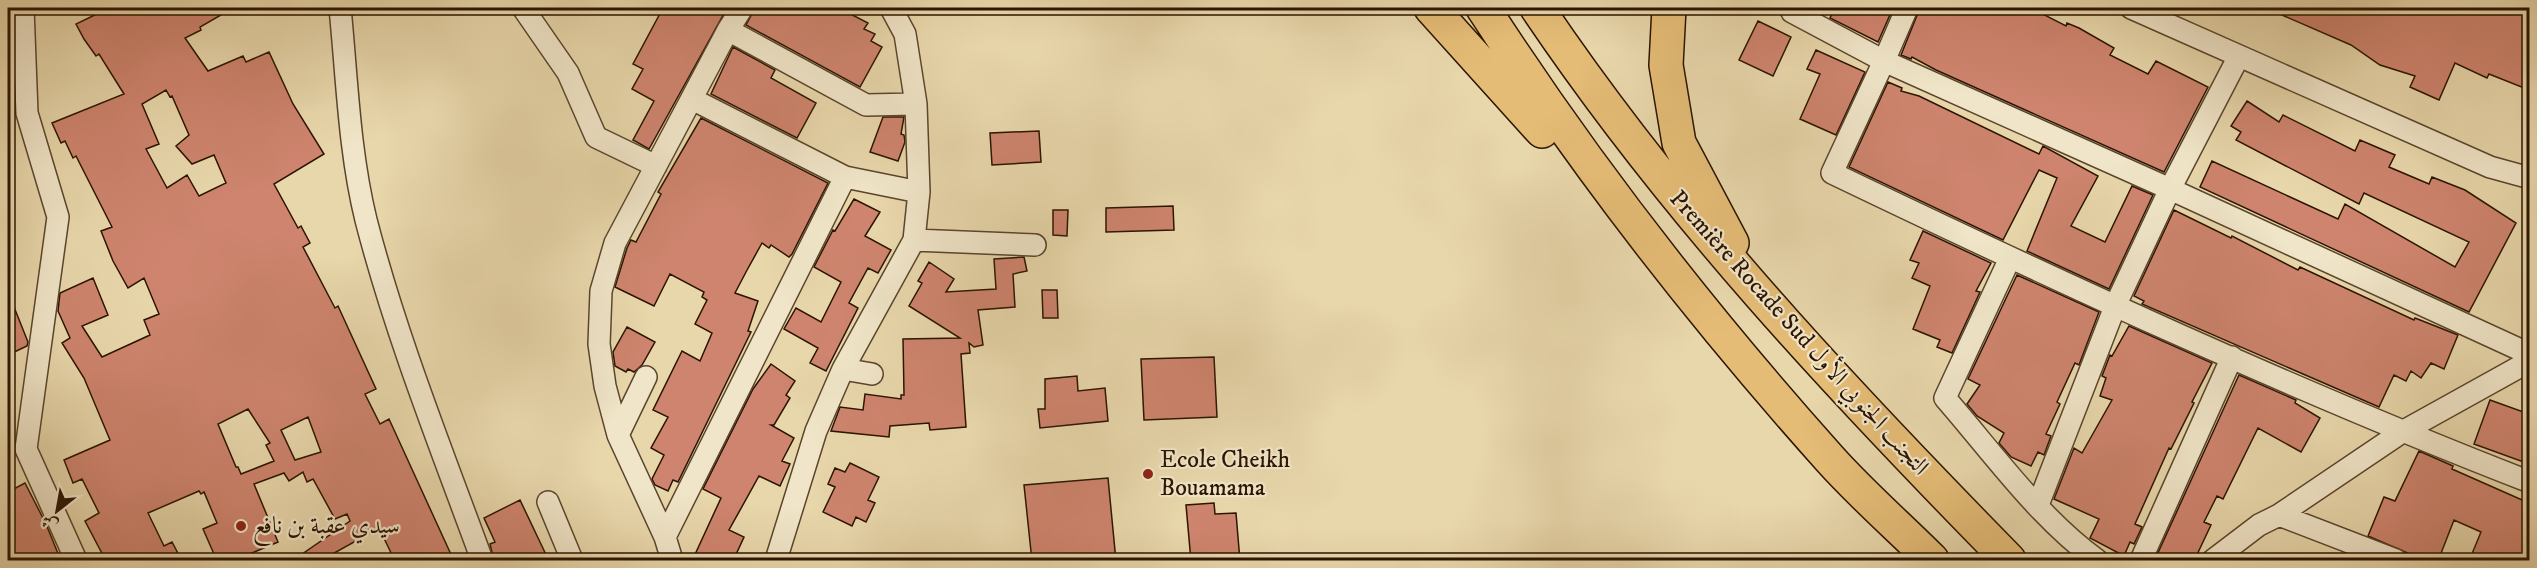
<svg xmlns="http://www.w3.org/2000/svg" width="2537" height="568" viewBox="0 0 2537 568" font-family="'IM FELL DW Pica',Amiri,serif">
	<rect width="100%" height="100%" fill="#e8d7ab"/>
	<filter id="stains"><feTurbulence type="fractalNoise" baseFrequency=".00333" numOctaves="4"/><feColorMatrix values="0 0 0 0 .2 0 0 0 0 .09 0 0 0 0 .02 0 0 0 .5 -.17"/></filter>
	<radialGradient id="worn" r=".72"><stop offset=".6" stop-color="#630" stop-opacity="0"/><stop offset="1" stop-color="#630" stop-opacity=".3"/></radialGradient>
	<!-- building -->
	<path fill="#ce846e" stroke="#2b1401" stroke-width="1.5" fill-rule="evenodd" d="M109 8H233L200 27 201 30 185 38 208 71 243 56 246 62 269 52 293 104 324 154 274 184 298 228 301 226 310 243 303 247 335 308 338 306 376 389 365 394 380 424 389 419 454 561H395L379 528 320 561H292L350 521 347 514 335 519 313 479 307 482 303 472 289 481 284 473 254 484 278 542 233 561H217L203 529 217 523 204 492 201 494 199 491 148 513 164 546 172 542 182 561H106L85 521 99 513 82 479 73 483 64 460 110 440 84 378 62 343 70 338 58 311 60 293 93 278 108 315 82 326 102 357 150 335 144 320 159 314 144 278 128 288 113 261 101 231 112 227 76 156 73 158 65 141 61 143 52 123 124 94 99 54 96 56 84 39 76 24ZM166 90 170 97 172 96 189 135 176 146 192 164 214 155 226 183 199 196 187 175 167 188 146 149 159 144 142 104ZM248 409 270 443 266 445 274 461 241 474 238 467H236L218 424ZM308 417 321 452 295 460 281 430Z
		M663 8H727L649 149 633 140 654 101 632 89 643 69 633 64Z
		M755 8H839L868 23 864 29 875 34 871 41 882 47 860 87 746 25Z
		M1835 8H1893L1878 42 1830 18Z
		M1920 8H2031L2066 26 2067 23 2079 28 2114 48 2110 55 2148 74 2156 61 2208 87 2164 172 1936 70 1912 57 1911 59 1901 55Z
		M2266 8H2529V90L2489 74 2487 78 2455 63 2439 100 2410 87 2415 76 2380 65 2351 45Z
		M1758 21 1791 37 1773 76 1739 60Z
		M733 47 775 70 771 78 816 103 797 138 711 94Z
		M1816 50 1865 72 1836 135 1800 119 1820 74 1807 69Z
		M1888 82 1902 88 1901 91 1919 96 2039 154 2043 146 2098 176 2071 226 2105 242 2132 186 2153 195 2109 289 2027 251 2057 178 2039 170 2003 240 1849 167Z
		M2247 101 2279 122 2283 115 2355 151 2360 140 2395 155 2389 167 2429 184 2432 177 2465 190 2516 223 2469 312 2200 187 2212 161 2338 219 2345 204 2455 267 2469 242 2364 193 2359 204 2236 140 2241 132 2231 126Z
		M883 117H904L901 134 904 135 905 142 898 161 870 152Z
		M701 118 828 183 792 254 789 257 771 245 769 248 762 243 746 272 735 293 758 301 748 331 751 332 678 482 673 480 668 491 655 485 652 479 664 455 651 448 668 417 653 410 682 351 700 361 712 333 695 324 707 300 702 297 704 292 670 274 654 306 615 287 627 248 631 240 636 242 661 194 658 192Z
		M1039 131 1041 162 992 165 990 133Z
		M854 199 880 212 865 236 891 250 878 273 868 268 849 303 858 308 826 371 810 363 818 348 784 329 796 308 821 322 841 282 814 267 833 230 835 231Z
		M1173 206 1174 230 1106 232V208Z
		M1053 210H1068L1067 236 1053 235Z
		M2174 210 2231 238 2232 236 2298 270 2300 267 2414 320 2415 318 2458 335 2444 369 2431 363 2421 378 2411 371 2406 381 2394 375 2379 407 2142 304 2144 301 2134 296Z
		M1923 231 1991 263 1976 291 1980 292 1952 353 1937 347 1940 340 1913 329 1930 286 1912 278 1919 263 1910 260Z
		M1024 257 1027 271 1013 274 1015 307 978 310 983 345 974 347 969 343 970 353 961 354 966 427 930 430 929 423 890 426 889 437 831 431 840 407 863 410 865 394 901 399V395H904L903 339 960 338 909 306 922 283 918 281 929 262 954 279 946 292 996 289 994 259Z
		M2017 275 2099 312 2079 365 2075 363 2057 402 2060 404 2046 434 2051 436 2044 455 2038 452 2031 466 2011 457 1999 443 2004 433 1977 416 1967 404 1980 385 1968 379Z
		M1042 290H1057L1058 318H1043Z
		M8 292 28 342 27 346 8 355Z
		M2129 326 2212 363 2192 402 2194 403 2171 449 2169 448 2135 524 2142 527 2134 544 2130 542 2124 556 2090 538 2099 519 2054 499 2074 448 2082 453 2112 400 2100 396 2106 378 2102 376 2110 355 2112 356Z
		M627 327 655 342 642 365 634 372 628 369 626 372 615 366 613 352Z
		M1214 357 1217 417 1144 420 1141 359Z
		M771 364 795 381 786 395 790 398 774 425H771L794 438 782 461 790 464 780 486 759 476 729 530 744 537 733 561H692L721 498 703 489 753 389Z
		M2239 375 2296 400 2295 403 2320 418 2301 452 2258 428 2223 499 2217 496 2204 522 2211 525 2194 561H2168L2157 555Z
		M1077 376 1078 391 1105 388 1108 421 1040 428 1038 409H1045V379Z
		M2490 400 2529 414V464L2474 444Z
		M2419 451 2453 466 2452 469 2529 503V541L2521 561H2469L2481 532 2454 520 2438 561H2426L2368 536 2384 497 2395 501Z
		M850 463 879 477 868 500 875 503 866 522 856 517 852 526 823 512 835 487 828 484 835 468 845 472Z
		M1108 478 1116 561H1032L1024 485Z
		M25 483 46 524 61 561H10L8 553V492Z
		M520 500 549 561H494L490 544 495 542 484 518Z
		M1214 503 1215 514 1236 513 1240 561H1191L1186 505Z"/>
	<g fill="none" stroke-linecap="round" stroke-linejoin="round">
		<defs>
			<path id="minor" d="M23 8 27 113 58 217 26 449 76 560
				M340 8C347 78 349 151 366 220 396 336 441 448 482 560
				M523 8 568 73 596 137 656 166
				M1791 8 1792 12 1884 61 2170 189 2525 352H2530
				M1907 8 1884 61 1832 173C2061 283 2293 390 2530 482
				M2131 8 2490 167 2530 178
				M728 30 866 105 916 104
				M692 99 845 177 919 192
				M914 240 1035 245
				M2010 258 1945 398C1992 452 2039 518 2097 560
				M843 369 872 374
				M618 435 646 377
				M548 502 572 560
				M2038 505 2116 304 2170 189 2239 56
				M2279 515 2396 560
				M665 537 845 177
				M672 560 665 537 618 435 605 386 599 344 601 291 615 243 728 30 742 8
				M776 560 816 431 843 369 914 240 919 192 916 104 905 34 891 8
				M2141 560 2232 357
				M2213 560 2259 525 2279 515 2402 432 2530 361"/>
			<path id="motorway" d="M1431 8 1542 131
				M1483 8C1585 166 1703 317 1829 458 1861 494 1898 526 1932 560
				M1537 8C1673 210 1839 387 2009 560
				M1669 8 1666 65 1679 143 1732 243"/>
		</defs>
		<!-- minor casing -->
		<use href="#minor" stroke="#5a452c" stroke-width="24"/>
		<!-- motorway casing -->
		<use href="#motorway" stroke="#2b1401" stroke-width="36"/>
		<!-- minor -->
		<use href="#minor" stroke="#f0e5c8" stroke-width="21"/>
		<!-- motorway -->
		<use href="#motorway" stroke="#e4bc76" stroke-width="33"/>
	</g>
	<!-- markers -->
	<g fill="#8f2418" stroke="#f0e5c8" stroke-width="2">
		<circle cx="1148" cy="474" r="6"/>
		<circle cx="241" cy="526" r="6"/>
	</g>
	<g text-anchor="middle" dominant-baseline="central" stroke-width="4.5" stroke-linejoin="round" paint-order="stroke">
		<!-- street labels -->
		<g font-size="24" fill="#2b1401" stroke="#f0e5c8">
			<text transform="translate(1799 333) rotate(48)">Première Rocade Sud التجنب الجنوبي الأول</text>
		</g>
		<!-- poi labels -->
		<g font-size="24" fill="#2b1401" stroke="#f0e5c8" text-anchor="start">
			<text x="1160" y="460">Ecole Cheikh<tspan x="1160" dy="28">Bouamama</tspan></text>
			<text x="253" y="526">سيدي عقبة بن نافع</text>
		</g>
	</g>
	<!-- margin -->
	<rect width="2537" height="568" fill="none" stroke="#e8d7ab" stroke-width="30"/>
	<rect x="9" y="9" width="2519" height="550" fill="none" stroke="#2b1401" stroke-width="3"/>
	<rect x="15" y="15" width="2507" height="538" fill="none" stroke="#2b1401" stroke-width="1.5"/>
	<!-- north arrow -->
	<g transform="translate(57 511) rotate(211)" stroke="#f0e5c8" stroke-width="4.5" paint-order="stroke">
	<path d="M0-4.5L10 22L0 15L-10 22Z" fill="#2b1401"/>
	<text y="-9" font-size="16" font-weight="bold" text-anchor="middle" fill="#2b1401">ش</text>
	</g>
	<rect width="100%" height="100%" filter="url(#stains)"/>
	<rect width="100%" height="100%" fill="url(#worn)"/>
</svg>
